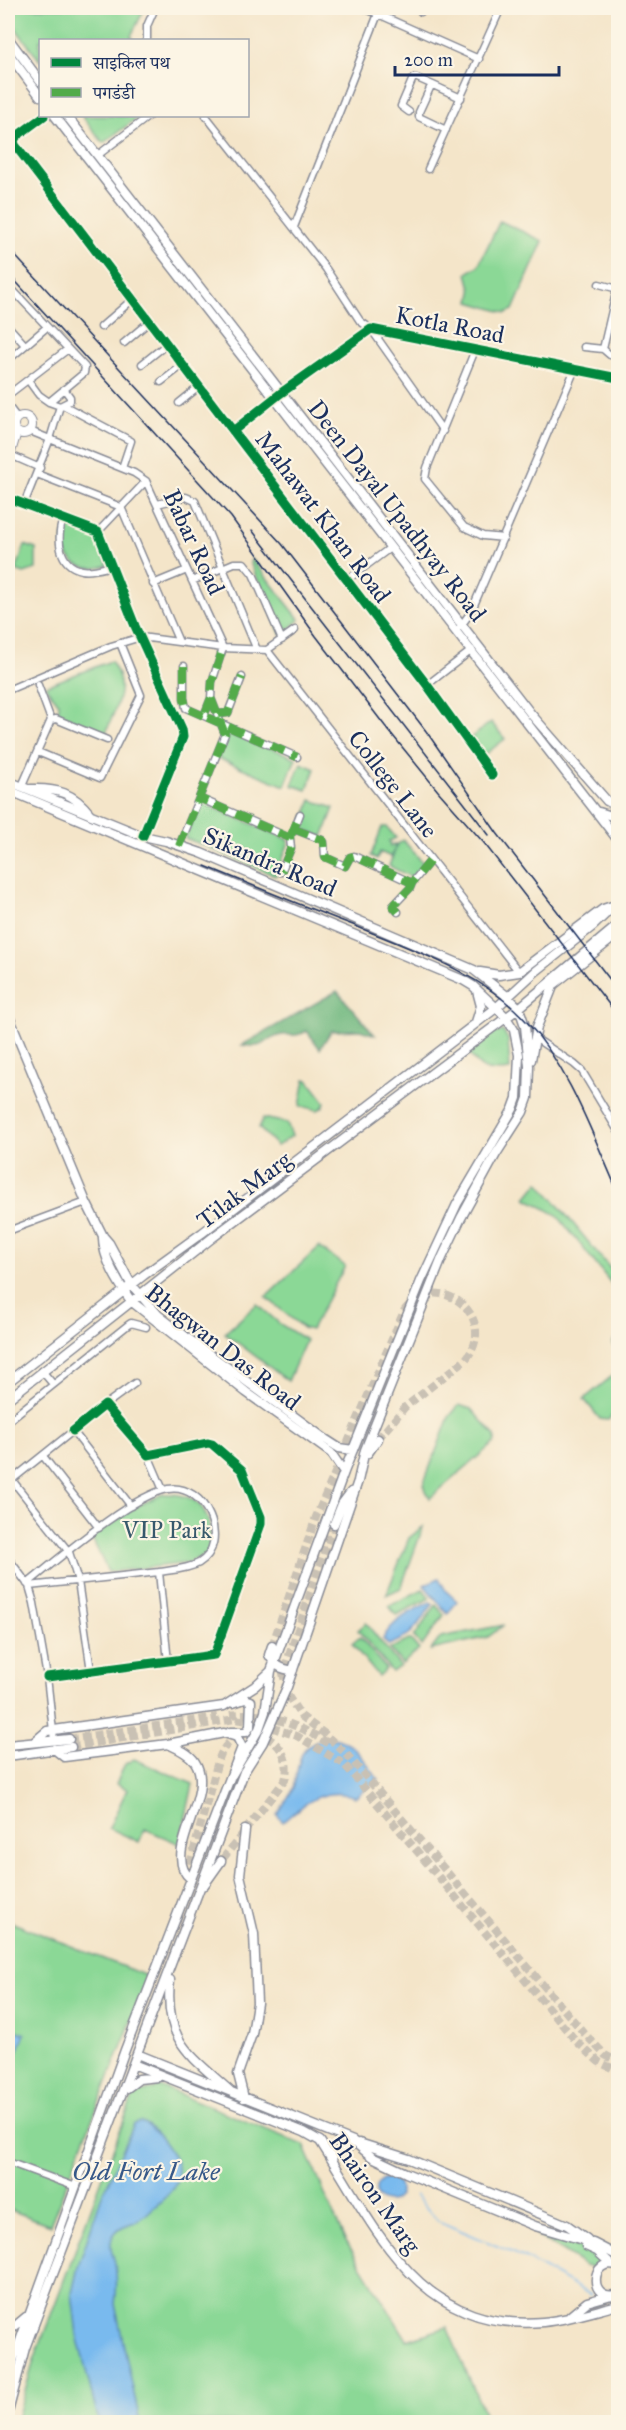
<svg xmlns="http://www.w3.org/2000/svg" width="626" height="2430" viewBox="0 0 626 2430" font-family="'IM FELL Great Primer','Noto Serif Devanagari',serif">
	<rect width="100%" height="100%" fill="#fcf5e5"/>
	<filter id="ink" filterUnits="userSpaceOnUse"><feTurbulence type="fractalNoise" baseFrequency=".0167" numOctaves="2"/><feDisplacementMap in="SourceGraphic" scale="12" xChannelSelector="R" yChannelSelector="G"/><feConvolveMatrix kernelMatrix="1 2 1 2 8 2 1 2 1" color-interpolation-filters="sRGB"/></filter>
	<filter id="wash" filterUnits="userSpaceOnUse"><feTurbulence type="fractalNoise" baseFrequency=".008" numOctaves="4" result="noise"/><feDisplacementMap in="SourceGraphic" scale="24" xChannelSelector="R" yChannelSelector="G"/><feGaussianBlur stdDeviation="1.35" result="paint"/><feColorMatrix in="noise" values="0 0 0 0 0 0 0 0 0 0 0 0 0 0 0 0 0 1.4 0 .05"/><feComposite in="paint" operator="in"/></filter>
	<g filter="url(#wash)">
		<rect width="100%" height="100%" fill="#f4e5c9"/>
		<!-- green -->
		<path fill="#8bd896" stroke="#53847a" stroke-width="1.5" d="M8 8H145L131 36 134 40H40V61L8 18Z
			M82 116H140L103 143Z
			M500 221 543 241 513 310 506 313 470 302 472 292 467 273 478 266Z
			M68 523 96 536 108 565C79 577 52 553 68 523Z
			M25 545 36 549V569L24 573 16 570Z
			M252 559 300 620 281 635 250 562Z
			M111 661C130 689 116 704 106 733L58 714 59 704 45 686Z
			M491 722 505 739 483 756 469 739Z
			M229 731 296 758 285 786 218 758Z
			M301 763 315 769 307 790 292 785Z
			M311 800 334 808 323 837 301 829Z
			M200 802 288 839 289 842 276 876 185 838Z
			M382 827H387L396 838 389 841 390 846 397 844 391 857 380 852 377 859 371 856Z
			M403 840 424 864 411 877 389 866 397 845Z
			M503 1031 508 1039 510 1070C485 1073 481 1070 467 1051L493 1033Z
			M305 1079 308 1080 325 1102 323 1107 318 1110 300 1106Z
			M263 1118 287 1123 292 1136 277 1146 259 1128Z
			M539 1182 618 1278V1292L557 1215 526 1198Z
			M319 1247 345 1266 311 1330 303 1328 266 1297Z
			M257 1304 280 1324 306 1340 288 1381 225 1333Z
			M618 1333V1410L608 1420 600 1419 584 1399 617 1372 618 1365 613 1342Z
			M459 1405 471 1409 495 1436V1442L430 1498 423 1485 449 1417Z
			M163 1494C204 1492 214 1518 209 1553L188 1563 108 1572 91 1536 137 1506Z
			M423 1527 401 1588 386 1595 409 1538Z
			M423 1589 430 1598 396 1615 389 1606Z
			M436 1605 444 1615 422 1646 414 1637Z
			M366 1623 400 1666 392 1672 358 1630Z
			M504 1625 488 1637 431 1650 441 1637Z
			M360 1637 386 1669 378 1676 352 1644Z
			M409 1640H411L419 1650 402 1664 390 1649Z
			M134 1759 193 1784 180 1844 145 1829 139 1842 109 1828 127 1789 116 1784 125 1764Z
			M8 1921 149 1977 50 2225 8 2209Z
			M160 2086 304 2145 343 2236 407 2340 447 2327 488 2422H16L34 2360 133 2096Z
			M537 2235C559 2241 586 2245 603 2262L593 2268 585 2266Z"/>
		<!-- forest -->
		<path fill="#70b87f" stroke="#46746e" stroke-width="1.5" d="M337 991 375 1035 360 1030 331 1031 320 1049 307 1031C293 1039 289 1032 278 1036 261 1041 267 1049 242 1045Z"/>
		<!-- water -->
		<path fill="#79baee" stroke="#4a74a6" stroke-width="1.5" d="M439 1578 446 1591 457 1601 448 1614 424 1585Z
			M430 1602 433 1604C416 1625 415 1636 388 1645L383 1639C392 1620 412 1611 430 1602Z
			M332 1738C355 1741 365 1762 378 1779L356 1797C326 1786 305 1802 283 1822L277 1815C282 1807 288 1798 292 1790 302 1765 293 1741 332 1738Z
			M11 2028 25 2034 10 2072 8 2071V2037Z
			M141 2122C153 2126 163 2140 170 2151 187 2177 174 2191 153 2208 148 2213 141 2220 135 2222 126 2225 118 2227 113 2236 108 2245 113 2254 115 2263 117 2276 117 2291 115 2304L140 2422H99L77 2335 72 2293 78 2267 101 2198 134 2124Z
			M376 2190a12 12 0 1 1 24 0a12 12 0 1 1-24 0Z"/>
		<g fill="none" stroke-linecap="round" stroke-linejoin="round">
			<!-- stream -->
			<path stroke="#79baee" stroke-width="1.5" d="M415 2195 438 2221 523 2257 591 2295"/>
		</g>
	</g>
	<g filter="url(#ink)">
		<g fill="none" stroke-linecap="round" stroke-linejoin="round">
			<!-- secondary-tunnel -->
			<path stroke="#c9c1b4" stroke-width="8" stroke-dasharray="8 4" stroke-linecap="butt" d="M334 1524 283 1673 288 1696 301 1716 325 1734 349 1757 584 2033 605 2055 618 2062
				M272 1646 316 1517 404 1311C438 1265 503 1320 464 1361L405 1407 378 1439
				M230 1715C263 1710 301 1726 328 1743
				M69 1739 217 1717
				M71 1747 235 1719 259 1723 297 1736 344 1764 576 2041 599 2062 618 2071
				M190 1864C197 1838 204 1813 211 1787 215 1774 217 1758 225 1747 249 1716 296 1743 285 1780L221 1861"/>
			<defs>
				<path id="minor" d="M421 12 422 8
					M378 14 479 59
					M147 40V26L155 8
					M409 112 401 106 413 78H417L433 85
					M44 116 17 136 14 140 15 145 427 685 492 775
					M206 116 326 269 360 321 371 329 443 431
					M446 130 419 117V112L430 88 433 85 461 98
					M98 155 149 116
					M428 169 501 8
					M294 227 378 14 364 8
					M599 284 618 289
					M8 285 85 367 84 373 49 402 39 395 28 380
					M617 289 603 349 610 355 618 357
					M8 326 25 345
					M101 327 133 299
					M124 343 150 321
					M584 347 603 349
					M475 350 427 468 425 479 464 527 483 536 504 538
					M8 360 47 327
					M142 364 167 344
					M161 382 183 365
					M8 395 68 349
					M49 402 60 406 70 401V397L64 389
					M179 403 200 386
					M63 405 131 441 122 468
					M8 406 17 418
					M30 431 134 473 146 481 223 648
					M233 431 281 393 371 329 618 378
					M8 454 40 468
					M37 474 121 507 179 642
					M8 498 98 532 135 626 182 729 183 737 143 836
					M24 504 50 439 60 406
					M157 504 186 497 195 501 257 650
					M63 518C57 537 57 565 82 570 92 572 103 568 112 566
					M98 532 146 481
					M347 580 390 548
					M192 581 234 563H244L253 574 282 640
					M153 584 187 570
					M460 627 471 612 575 369
					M267 650 295 630
					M184 666V698L186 708 204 716
					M427 685 472 650
					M8 690 111 646 141 637 223 648 267 650 519 972
					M211 698 204 716 297 757
					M218 714 228 713 242 677
					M51 720 56 719 107 740
					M38 752 100 778 141 695 120 643
					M22 786 51 720 38 685
					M199 798 225 734 211 698 212 682 223 648
					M294 829 322 840 324 842 325 857 345 866 350 857 354 856 412 883 430 861
					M293 832 300 814
					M179 846 199 798 290 838 291 848 281 872
					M398 912 393 906 410 888 412 883
					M535 1038 574 1064 582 1071 618 1131
					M8 1231 86 1202
					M42 1371 53 1384
					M105 1405 135 1383
					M8 1421 128 1325 131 1323 146 1327
					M148 1455 163 1490
					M43 1456 99 1528
					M12 1480 69 1552 78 1581 91 1671
					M8 1483 73 1431 131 1506
					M8 1558 29 1586 34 1603 47 1677 54 1740
					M27 1584C57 1560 132 1495 168 1489 205 1482 232 1543 199 1563 188 1569 172 1570 159 1572
					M29 1586 159 1572 168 1662
					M47 1677 214 1655 261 1524V1517L242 1470 212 1444 208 1443 148 1455 105 1405 73 1431
					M8 2162 76 2187"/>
				<path id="tertiary" d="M14 425a9 9 0 1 1 18 0a9 9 0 1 1-18 0Z
					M8 462 17 432"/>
				<path id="secondary" d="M8 38 40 81
					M8 53 40 96
					M55 116 618 840
					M67 116 531 714 607 801 618 807
					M8 781 143 836 166 841 201 853 474 970 508 997 519 1008 525 1026 529 1066 528 1098 523 1112 496 1154 461 1218 442 1258 365 1450 358 1481 287 1687 263 1742 244 1772 25 2348 8 2412
					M31 789C57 788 74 793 90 814
					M8 790 463 980 473 986 505 1016 514 1030 519 1055 517 1098 513 1109 457 1204 421 1281 344 1472 271 1671 265 1712 259 1729 232 1775
					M599 812 618 818
					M480 972 499 975 519 972 603 909 615 905
					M552 986 618 934
					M8 1014 86 1202 103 1236 109 1243 131 1284 158 1315 186 1337 325 1439 339 1448 353 1450
					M476 1022 481 1006 477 991
					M531 1060 537 1027 554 984
					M103 1236C102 1258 119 1284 131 1301L246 1392 331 1453 344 1472
					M8 1382 144 1275 202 1233 496 1008 535 972 593 926 618 902
					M8 1399 212 1238 519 1008 618 925
					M368 1453 378 1439
					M334 1524 342 1504 351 1492
					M272 1646 269 1655C275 1665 281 1670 293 1670
					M230 1732H246L250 1727 251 1701 245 1699 233 1703
					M34 1742 47 1731 224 1706 255 1686 271 1671
					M8 1745 69 1739
					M54 1749 64 1757 168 1744C177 1748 189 1753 195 1762 217 1795 159 1854 191 1879
					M8 1756 71 1747
					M204 1885 221 1861
					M170 1980C164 2041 189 2054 230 2091
					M137 2054 353 2141 372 2157 406 2173 535 2226 593 2243 618 2256
					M133 2064 304 2132 320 2141C376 2228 418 2333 543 2322 568 2320 594 2311 618 2305
					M127 2088 139 2079 158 2077
					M244 2098 238 2074 252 2034 257 2003 254 1934 240 1875 245 1830
					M359 2143 409 2159 567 2225 587 2239
					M332 2159 335 2151 349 2147 353 2141
					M586 2246 597 2251 611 2264
					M618 2266C589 2255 588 2304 618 2294
					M570 2316 587 2302 608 2296
					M8 2332 26 2317
					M8 2374 125 2050 242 1747 237 1737 224 1733 168 1744"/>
			</defs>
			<!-- minor casing -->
			<use href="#minor" stroke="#888a94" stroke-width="9"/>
			<!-- tertiary casing -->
			<use href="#tertiary" stroke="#888a94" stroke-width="10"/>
			<!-- secondary casing -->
			<use href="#secondary" stroke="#888a94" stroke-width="11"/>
			<!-- minor -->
			<use href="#minor" stroke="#fff" stroke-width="6"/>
			<!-- tertiary -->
			<use href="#tertiary" stroke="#fff" stroke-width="8"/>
			<!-- secondary -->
			<use href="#secondary" stroke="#fff" stroke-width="8"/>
			<!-- rail -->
			<path stroke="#1b2f5e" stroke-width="1.5" d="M8 248 282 544 426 731 497 833 618 990
				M8 273 231 517 316 636 385 726 438 791 484 843 618 1016
				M252 530 489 835
				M205 866C254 886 303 906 353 925 412 950 482 972 526 1021 570 1069 592 1134 618 1192"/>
			<!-- quiet -->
			<path stroke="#52ab49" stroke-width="8" stroke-dasharray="15 8" stroke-linecap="butt" d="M184 666V698L186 708 204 716
				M211 698 204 716 297 757
				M218 714 228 713 242 677
				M199 798 225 734 211 698 212 682 223 648
				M294 829 322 840 324 842 325 857 345 866 350 857 354 856 412 883 430 861
				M291 835 300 814
				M179 846 199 798 290 838 291 848 281 872
				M398 912 393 906 410 888 412 883"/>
			<defs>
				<path id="cycleway" d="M44 116 17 136 14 140 15 145 427 685 492 775
					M233 431 281 393 371 329 618 378
					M8 498 98 532 135 626 182 729 183 737 143 836
					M47 1677 214 1655 261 1524V1517L242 1470 212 1444 208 1443 148 1455 105 1405 73 1431"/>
			</defs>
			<!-- cycleway casing -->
			<use href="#cycleway" stroke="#fcf5e5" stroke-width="13"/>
			<!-- cycleway -->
			<use href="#cycleway" stroke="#00873e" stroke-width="9"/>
		</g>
	</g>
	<g text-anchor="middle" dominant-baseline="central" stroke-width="4.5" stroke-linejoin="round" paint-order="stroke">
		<!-- street labels -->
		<g font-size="24" fill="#1b2f5e" stroke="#fcf5e5">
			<text transform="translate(450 325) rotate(11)">Kotla Road</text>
			<text transform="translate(397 511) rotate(52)">Deen Dayal Upadhyay Road</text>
			<text transform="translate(323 517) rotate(53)">Mahawat Khan Road</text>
			<text transform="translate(194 542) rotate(65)">Babar Road</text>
			<text transform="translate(393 784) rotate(52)">College Lane</text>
			<text transform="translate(270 862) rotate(23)">Sikandra Road</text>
			<text transform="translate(244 1190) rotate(-37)">Tilak Marg</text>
			<text transform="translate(223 1347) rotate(38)">Bhagwan Das Road</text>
			<text transform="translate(375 2193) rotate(55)">Bhairon Marg</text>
		</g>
		<!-- park labels -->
		<g font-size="24" fill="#37596c" stroke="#fcf5e5">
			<text x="167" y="1530">VIP Park</text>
		</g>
		<!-- water labels -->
		<g font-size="26" font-style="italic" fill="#375989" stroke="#fcf5e5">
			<text x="146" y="2171">Old Fort Lake</text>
		</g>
	</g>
	<!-- margin -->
	<rect width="626" height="2430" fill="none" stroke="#fcf5e5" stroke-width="30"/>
	<!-- legend -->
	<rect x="39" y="39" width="210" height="78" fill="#fcf5e5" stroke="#a2a6af" stroke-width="1.5"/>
	<rect x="51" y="58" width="30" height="9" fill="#00873e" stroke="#a2a6af" stroke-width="1.5"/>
	<text x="93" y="69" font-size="18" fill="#1b2f5e">साइकिल पथ</text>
	<rect x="51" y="88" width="30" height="9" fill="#52ab49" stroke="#a2a6af" stroke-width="1.5"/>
	<text x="93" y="99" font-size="18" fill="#1b2f5e">पगडंडी</text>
	<!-- scale -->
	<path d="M395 66v9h164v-9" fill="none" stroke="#1b2f5e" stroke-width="3"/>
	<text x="404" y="66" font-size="18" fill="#1b2f5e" stroke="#fcf5e5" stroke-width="4.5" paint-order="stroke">200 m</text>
</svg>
